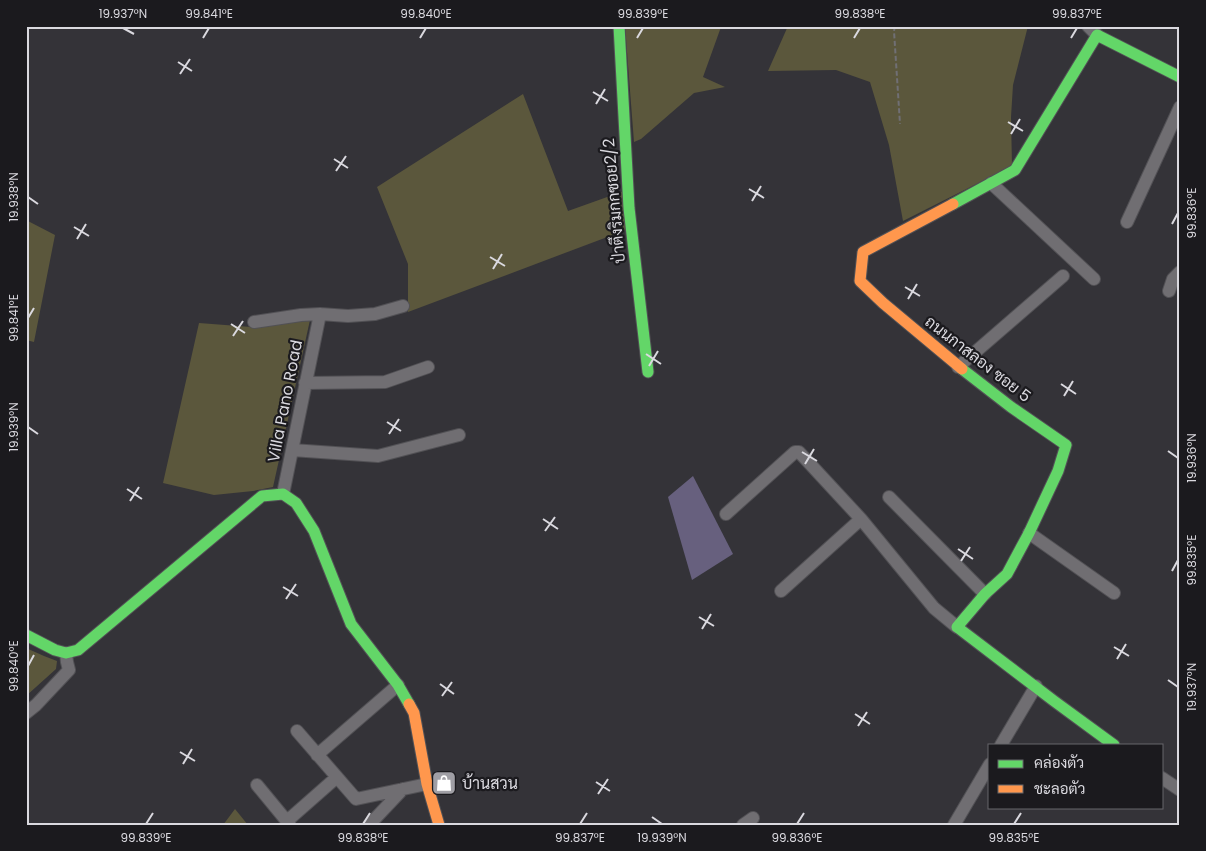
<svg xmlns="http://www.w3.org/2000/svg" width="1206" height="851" viewBox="0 0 1206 851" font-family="Poppins,Sarabun,sans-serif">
	<rect width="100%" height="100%" fill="#343338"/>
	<!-- green -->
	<path fill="#5b573c" d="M625 26H717L721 27 703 77 725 87 694 93 641 139 634 142Z
		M788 26H1028L1013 85 1011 117 1012 166 903 221 889 145 870 82 836 70 768 71Z
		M523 94 568 211 624 191 626 230 408 312V264L377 187Z
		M26 220 55 235 34 342 26 340Z
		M310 320 273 487 253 491 214 495 163 483 199 323 251 327Z
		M26 648 44 656 57 661 56 669 26 696Z
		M235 809 248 825H223Z"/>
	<!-- water -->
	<path fill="#67607e" d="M693 476 733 554 692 580 668 497Z"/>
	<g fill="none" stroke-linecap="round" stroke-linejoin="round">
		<defs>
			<path id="street" d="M1088 26 1097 35
				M991 183 1094 279
				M1127 222 1180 107
				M1169 291 1173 279 1180 272
				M254 322 301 315 320 314 348 316 375 314 403 306
				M958 367 1063 276
				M305 383 385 382 428 367
				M292 450 378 456 459 435
				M283 494 320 314
				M889 497 985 594
				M726 514 795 452H799L861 519 934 608 957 627
				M1029 533 1114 593
				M781 591 861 519
				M26 713 36 705 69 670 67 662 66 653
				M297 731 356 799 427 784
				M1001 745 1036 686
				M317 755 398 685
				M1162 778 1180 790
				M257 785 290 825
				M287 821 337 777
				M369 825 403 789
				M743 825 753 818
				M954 825 990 764"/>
			<path id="fast" d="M619 26 629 208 648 372
				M953 204 1015 170 1097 35 1180 77
				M962 369 1011 407 1066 445 1058 471 1029 533 1007 574 985 594 957 627 1054 701 1114 745
				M26 635 55 650 66 653 78 650 262 496 283 494 296 503 314 531 351 624 398 685 409 704"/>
			<path id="slow" d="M953 204 863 252 860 281 883 303 962 369
				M409 704 414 713 427 784 439 825"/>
		</defs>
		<!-- street casing -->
		<use href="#street" stroke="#525155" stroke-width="14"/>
		<!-- fast casing -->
		<use href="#fast" stroke="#525155" stroke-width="13"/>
		<!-- slow casing -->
		<use href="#slow" stroke="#525155" stroke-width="13"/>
		<!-- path -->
		<path stroke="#706f74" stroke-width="2" stroke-dasharray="5 2.5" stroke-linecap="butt" d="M895 26 894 31 900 124"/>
		<!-- street -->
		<use href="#street" stroke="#706e72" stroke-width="12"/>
		<!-- fast -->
		<use href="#fast" stroke="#63d668" stroke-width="11"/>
		<!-- slow -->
		<use href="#slow" stroke="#ff974d" stroke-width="11"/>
	</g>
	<!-- ticks -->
	<path fill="none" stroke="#dad9df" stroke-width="2" d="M123 28 134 34M203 38 209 28M420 38 426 28M637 38 643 28M854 38 860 28M1071 38 1077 28M178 62 192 71M180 74 190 59M593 92 608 101M596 104 605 89M1008 122 1023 131M1011 134 1020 119M334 159 348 168M336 171 346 156M749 189 764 198M28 197 38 204M752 201 761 186M1172 224 1178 213M74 227 89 236M77 239 86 224M490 257 505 266M493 269 502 254M905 287 920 296M908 299 917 284M28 318 34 308M231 324 245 333M233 336 243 321M646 354 661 364M649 366 658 351M1061 384 1076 394M1064 396 1073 381M387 422 401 431M28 427 38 434M389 434 399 419M1168 451 1178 458M802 452 817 461M805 464 814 449M127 489 142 499M130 501 139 487M543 519 558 529M545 531 555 517M958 549 973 559M961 561 970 547M1172 571 1178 560M283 587 298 596M286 599 296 584M699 617 714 626M702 629 711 614M1114 647 1129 656M1117 659 1126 644M28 666 34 655M1168 680 1178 687M440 684 454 694M442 696 452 682M855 714 870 724M858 726 867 712M180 752 195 761M183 764 192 749M596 782 610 791M598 794 608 779M652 817 662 824M146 824 153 813M363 824 370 813M580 824 587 813M797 824 804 813M1014 824 1021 813"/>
	<!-- icons -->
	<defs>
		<symbol id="shop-square" viewBox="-11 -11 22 22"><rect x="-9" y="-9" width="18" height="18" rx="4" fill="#a09fa5" stroke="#1b1a1e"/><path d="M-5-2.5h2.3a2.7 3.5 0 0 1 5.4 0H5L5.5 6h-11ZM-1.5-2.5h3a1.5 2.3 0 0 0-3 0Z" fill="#fff"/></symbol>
	</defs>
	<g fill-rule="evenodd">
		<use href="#shop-square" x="430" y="769" width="28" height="28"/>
	</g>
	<g text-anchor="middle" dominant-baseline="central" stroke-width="4.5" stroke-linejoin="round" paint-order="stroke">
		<!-- street labels -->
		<g font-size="16" fill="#dad9df" stroke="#1b1a1e">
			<text transform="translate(614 201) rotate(-95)">ป่าตึงริมกกซอย2/2</text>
			<text transform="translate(978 359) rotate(38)">ถนนกาสลอง ซอย 5</text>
			<text transform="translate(285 401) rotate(-79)">Villa Pano Road</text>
		</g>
		<!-- poi labels -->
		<g font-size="16" fill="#dad9df" stroke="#1b1a1e" text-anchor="start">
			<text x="462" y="783">บ้านสวน</text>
		</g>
	</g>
	<!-- border -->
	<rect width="1206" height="851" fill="none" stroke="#1b1a1e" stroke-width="55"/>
	<!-- legend -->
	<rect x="988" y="744" width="175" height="65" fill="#1b1a1e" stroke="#67666b"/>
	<rect x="998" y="760" width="25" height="8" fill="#63d668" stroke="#67666b"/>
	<text x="1034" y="768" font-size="15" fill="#dad9df">คล่องตัว</text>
	<rect x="998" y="785" width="25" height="8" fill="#ff974d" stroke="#67666b"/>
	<text x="1034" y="794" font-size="15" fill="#dad9df">ชะลอตัว</text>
	<rect x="28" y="28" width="1150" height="796" fill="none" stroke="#dad9df" stroke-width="2"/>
	<g font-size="12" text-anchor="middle" fill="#dad9df">
		<text x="123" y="18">19.937°N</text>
		<text x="209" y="18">99.841°E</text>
		<text x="426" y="18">99.840°E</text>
		<text x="643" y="18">99.839°E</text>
		<text x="860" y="18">99.838°E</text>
		<text x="1077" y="18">99.837°E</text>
		<text transform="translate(14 197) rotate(-90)" y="4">19.938°N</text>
		<text transform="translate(1192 213) rotate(-90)" y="4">99.836°E</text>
		<text transform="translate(14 318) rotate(-90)" y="4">99.841°E</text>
		<text transform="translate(14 427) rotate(-90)" y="4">19.939°N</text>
		<text transform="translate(1192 458) rotate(-90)" y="4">19.936°N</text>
		<text transform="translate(1192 560) rotate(-90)" y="4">99.835°E</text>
		<text transform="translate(14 666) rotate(-90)" y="4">99.840°E</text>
		<text transform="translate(1192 687) rotate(-90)" y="4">19.937°N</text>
		<text x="146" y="842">99.839°E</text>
		<text x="363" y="842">99.838°E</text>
		<text x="580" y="842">99.837°E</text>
		<text x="662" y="842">19.939°N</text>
		<text x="797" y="842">99.836°E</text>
		<text x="1014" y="842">99.835°E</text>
	</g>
</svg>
